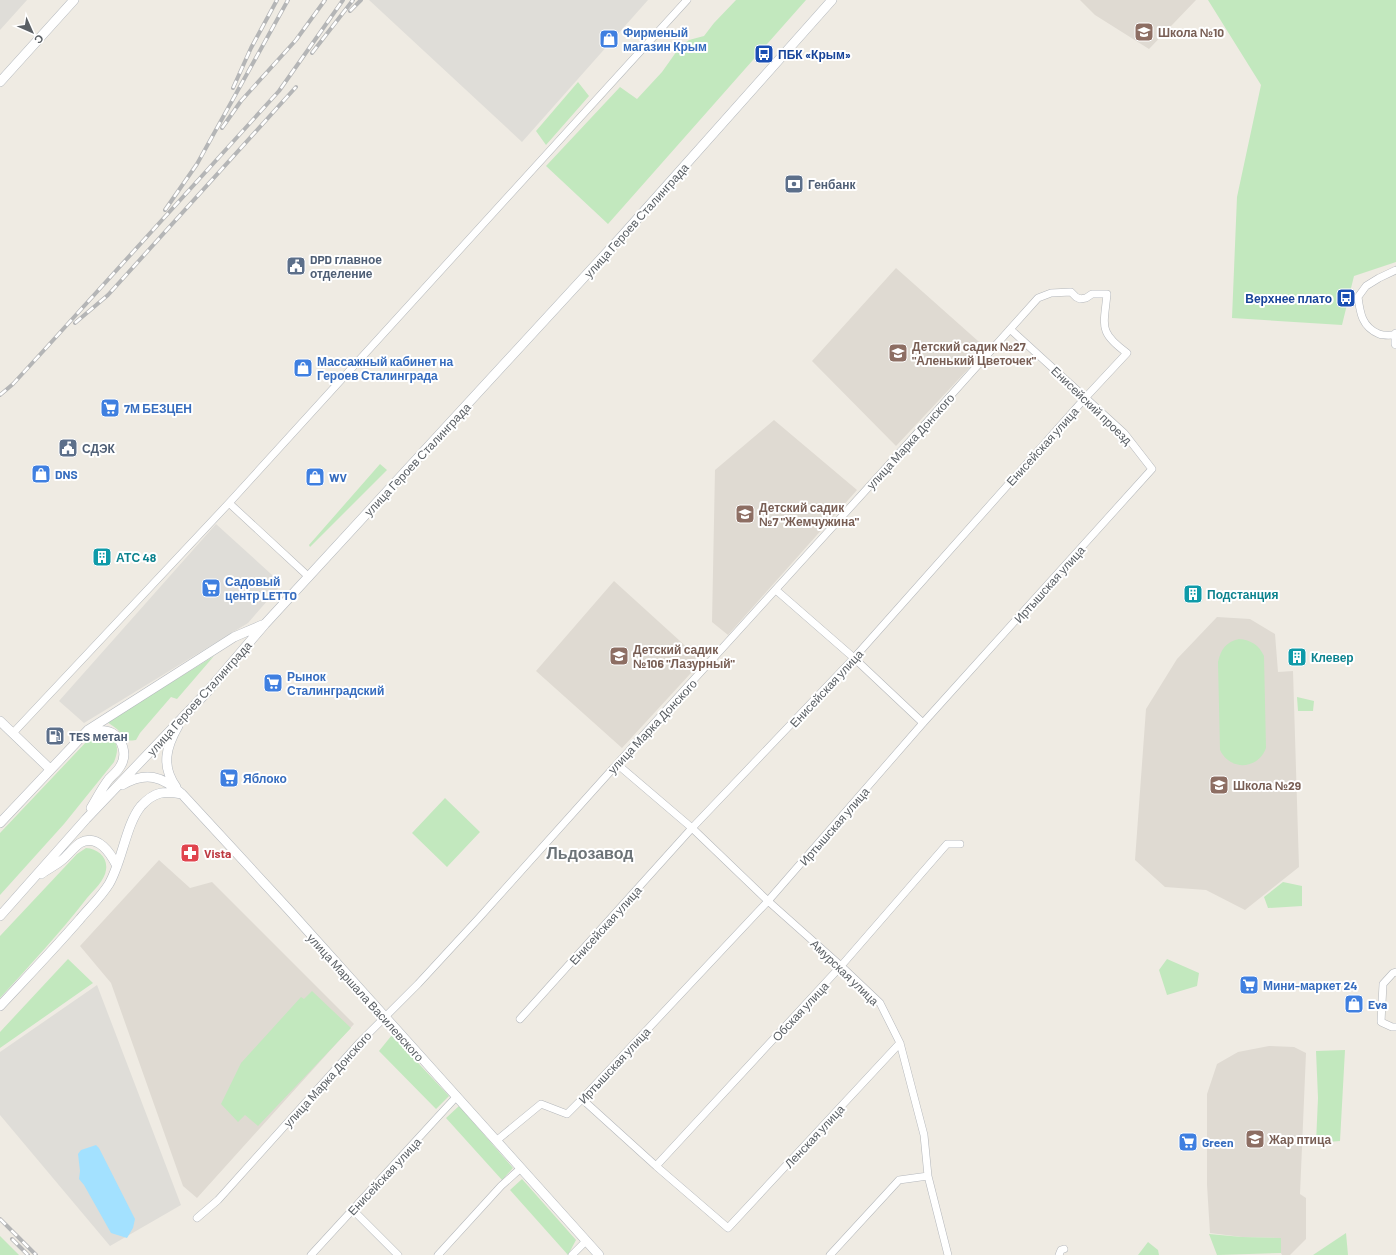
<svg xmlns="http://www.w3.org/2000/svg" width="1396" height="1255" viewBox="0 0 1396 1255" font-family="Barlow,sans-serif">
	<rect width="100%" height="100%" fill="#efebe3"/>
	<!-- industrial -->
	<path fill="#dfddd8" d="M0 0H27L0 30Z
		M369 0H648L522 142Z
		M216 524 282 584 248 623 84 723 59 701Z
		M97 985 181 1205 110 1246 0 1115V1052Z"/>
	<!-- education -->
	<path fill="#dfdad2" d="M1080 0H1196L1149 49 1095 15Z
		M896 268 987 349 896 446 812 361Z
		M774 420 857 490 728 635 712 622 715 470Z
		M614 581 702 661 622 748 536 671Z
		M1217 617 1250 619 1275 634 1278 672 1293 671 1299 867 1245 910 1206 890 1165 887 1135 860 1146 709 1177 659Z
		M159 860 190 888 212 882 354 1024 197 1198 183 1186 111 983 80 946Z
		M1269 1046 1294 1047 1306 1053 1300 1194 1306 1198V1239L1290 1255H1282L1281 1253V1238L1242 1237 1210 1233 1207 1185V1094L1217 1064 1238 1052Z"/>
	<!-- green -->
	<path fill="#c2e8be" d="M736 0H806L608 224 546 166 620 87 637 99 662 72 679 48 689 40 704 36 714 23Z
		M1208 0H1396V262L1354 276 1342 325 1232 318 1237 197 1261 85Z
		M578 82 589 96 546 145 536 131Z
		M380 464 387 470 310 547 309 545Z
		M1239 639C1251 640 1259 645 1264 656L1266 748C1258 770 1230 771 1220 750L1218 662C1221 649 1226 642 1239 639Z
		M214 656 177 699 171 697 140 733 136 740C122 742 126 739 118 730 115 727 111 725 107 722Z
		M1297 697 1314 701 1313 711H1298Z
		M105 736C119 741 119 749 114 762L64 824 0 895V833L88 740Z
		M445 798 480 832 447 867 412 833Z
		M86 848C98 849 108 857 106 870 105 880 93 891 87 898 60 933 30 965 0 998V936L77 854Z
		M1283 882 1302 886V906L1268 908 1264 897Z
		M68 959 93 983 0 1048V1032Z
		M1167 959 1199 973 1197 986 1167 995 1159 970Z
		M312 991 351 1028 258 1126 245 1115 238 1122 221 1104 241 1063 301 997 304 999Z
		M392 1035 449 1096 436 1109 379 1051Z
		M1345 1050 1340 1141 1316 1143 1318 1098 1316 1051Z
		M459 1106 513 1168 502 1180 446 1118Z
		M522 1179 576 1240 568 1255 510 1190Z
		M1346 1233 1348 1255H1313Z
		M1209 1234 1242 1237 1281 1238V1253L1217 1255Z
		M0 1236 19 1255H0Z
		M1148 1242 1158 1250 1159 1255H1138Z"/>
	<!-- water -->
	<path fill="#a3e1ff" d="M96 1145 99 1148 135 1219 133 1228 127 1238 111 1233 84 1185 79 1179 80 1171 78 1154 81 1150Z"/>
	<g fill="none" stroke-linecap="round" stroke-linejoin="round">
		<defs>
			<path id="street" d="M1396 335C1391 335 1384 336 1379 334 1362 327 1360 313 1358 297L1366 286 1379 278 1396 270
				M229 503 309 577
				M776 590 854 658 923 723
				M13 733 229 503 687 0
				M617 764 692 828 768 901 841 966 880 1003 900 1043 924 1135 928 1176 948 1255
				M1396 972 1393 973 1383 984 1381 1022 1392 1027H1396
				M582 1099 656 1166 728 1228 900 1043
				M496 1141 541 1104 567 1114 582 1099 768 901 923 723 1152 469 1124 433 1010 329
				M656 1166 841 966 947 844H960
				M353 1210 398 1255
				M197 1218 218 1200 360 1042 418 984 478 919 608 774 885 469 1038 298 1051 293 1071 292 1076 297 1080 299 1086 298 1092 294H1107C1104 326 1098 332 1127 353L1086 397 854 658 692 828 520 1019
				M311 1255 457 1096
				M438 1255 501 1186 521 1168
				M572 1255 586 1241
				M830 1255 899 1180 928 1176
				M1059 1255 1061 1250 1064 1249"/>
			<path id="secondary" d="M0 82 74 0
				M1396 334V344
				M0 721 50 769
				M88 730C96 730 105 729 112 733 123 739 127 755 121 765 119 770 113 775 109 779 102 788 97 798 91 808
				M122 785C146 771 162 776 182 794L289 910 599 1255
				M176 787C161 766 166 747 178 726
				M0 823 88 730 234 637 262 625
				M41 874C48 869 56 865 62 860 68 855 73 848 80 843 98 833 111 854 117 866
				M0 916 86 819 207 692 265 624 622 236 832 0
				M0 1006C27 977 54 949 80 919 89 908 101 897 109 884 122 862 126 824 141 806 155 791 164 791 182 794"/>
		</defs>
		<!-- street casing -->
		<use href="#street" stroke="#b4b7bb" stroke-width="8"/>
		<!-- secondary casing -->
		<use href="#secondary" stroke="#b5b9be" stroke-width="10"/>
		<!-- street -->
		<use href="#street" stroke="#fff" stroke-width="7"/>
		<!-- secondary -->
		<use href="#secondary" stroke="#fff" stroke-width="9"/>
		<defs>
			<path id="rail" d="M350 11 361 0
				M312 53 353 0
				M233 88 251 48 277 0
				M222 128 241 101 296 40 325 0
				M165 210 197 164 288 0
				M75 323 108 295 296 87
				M0 395 13 384 46 348 279 91 343 0
				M0 1219 36 1255
				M12 1239 28 1255"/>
		</defs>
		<!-- rail casing -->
		<use href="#rail" stroke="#b4b5b6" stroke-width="4"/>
		<!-- rail -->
		<use href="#rail" stroke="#fff" stroke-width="2.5" stroke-dasharray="8" stroke-linecap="butt"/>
	</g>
	<!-- icons -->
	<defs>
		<symbol id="school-square" viewBox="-11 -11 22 22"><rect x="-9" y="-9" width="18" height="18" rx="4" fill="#8d6e63" stroke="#fff"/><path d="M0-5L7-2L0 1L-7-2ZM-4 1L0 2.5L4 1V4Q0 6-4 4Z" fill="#fff"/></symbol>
		<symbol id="shop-square" viewBox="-11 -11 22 22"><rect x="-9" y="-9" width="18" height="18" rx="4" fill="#3f7fe0" stroke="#fff"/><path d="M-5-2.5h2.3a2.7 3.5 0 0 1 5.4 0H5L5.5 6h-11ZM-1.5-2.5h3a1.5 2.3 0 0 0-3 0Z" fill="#fff"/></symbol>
		<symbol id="bus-square" viewBox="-11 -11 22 22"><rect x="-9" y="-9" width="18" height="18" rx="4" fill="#1a4fb4" stroke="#fff"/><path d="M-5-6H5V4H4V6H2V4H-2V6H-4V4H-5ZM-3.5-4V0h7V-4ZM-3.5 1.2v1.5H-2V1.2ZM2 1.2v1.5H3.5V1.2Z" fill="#fff"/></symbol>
		<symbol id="bank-square" viewBox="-11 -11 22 22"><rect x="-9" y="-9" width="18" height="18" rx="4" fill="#5c6f8a" stroke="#fff"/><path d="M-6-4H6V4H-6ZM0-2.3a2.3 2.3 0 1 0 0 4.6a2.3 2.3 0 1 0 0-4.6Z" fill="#fff"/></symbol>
		<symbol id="civic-square" viewBox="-11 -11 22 22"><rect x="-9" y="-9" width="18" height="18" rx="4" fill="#5c6f8a" stroke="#fff"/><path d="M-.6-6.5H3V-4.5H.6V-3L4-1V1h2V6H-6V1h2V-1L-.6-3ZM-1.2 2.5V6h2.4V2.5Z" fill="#fff"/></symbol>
		<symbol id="supermarket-square" viewBox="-11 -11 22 22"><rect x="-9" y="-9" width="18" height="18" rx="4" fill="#3f7fe0" stroke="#fff"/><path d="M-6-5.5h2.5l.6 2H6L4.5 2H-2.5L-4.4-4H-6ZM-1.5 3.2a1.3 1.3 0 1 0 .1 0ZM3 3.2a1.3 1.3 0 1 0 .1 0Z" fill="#fff"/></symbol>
		<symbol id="building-square" viewBox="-11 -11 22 22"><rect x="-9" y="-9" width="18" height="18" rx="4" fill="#0f9aa8" stroke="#fff"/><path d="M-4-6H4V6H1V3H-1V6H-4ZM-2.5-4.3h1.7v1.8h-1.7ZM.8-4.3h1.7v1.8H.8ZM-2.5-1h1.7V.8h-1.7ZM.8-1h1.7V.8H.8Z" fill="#fff"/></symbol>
		<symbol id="fuel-square" viewBox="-11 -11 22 22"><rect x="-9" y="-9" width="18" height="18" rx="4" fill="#5c6f8a" stroke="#fff"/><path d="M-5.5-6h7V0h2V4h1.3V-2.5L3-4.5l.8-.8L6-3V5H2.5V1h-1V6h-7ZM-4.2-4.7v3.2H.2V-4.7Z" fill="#fff"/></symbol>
		<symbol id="pharmacy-square" viewBox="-11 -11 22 22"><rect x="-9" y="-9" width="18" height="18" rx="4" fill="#e0444e" stroke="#fff"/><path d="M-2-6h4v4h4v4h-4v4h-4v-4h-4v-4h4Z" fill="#fff"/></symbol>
	</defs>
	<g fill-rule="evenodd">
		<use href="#school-square" x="1133" y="21" width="22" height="22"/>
		<use href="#shop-square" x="598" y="28" width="22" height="22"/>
		<use href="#bus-square" x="753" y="43" width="22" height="22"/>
		<use href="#bank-square" x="783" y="173" width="22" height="22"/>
		<use href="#civic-square" x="285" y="255" width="22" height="22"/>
		<use href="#bus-square" x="1335" y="287" width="22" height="22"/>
		<use href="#school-square" x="887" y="342" width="22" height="22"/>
		<use href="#shop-square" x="292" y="357" width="22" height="22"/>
		<use href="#supermarket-square" x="99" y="397" width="22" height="22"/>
		<use href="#civic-square" x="57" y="437" width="22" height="22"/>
		<use href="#shop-square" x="30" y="463" width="22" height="22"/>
		<use href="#shop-square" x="304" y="466" width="22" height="22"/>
		<use href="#school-square" x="734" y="503" width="22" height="22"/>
		<use href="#building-square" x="91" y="546" width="22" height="22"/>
		<use href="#supermarket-square" x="200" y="577" width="22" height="22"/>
		<use href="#building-square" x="1182" y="583" width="22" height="22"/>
		<use href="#school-square" x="608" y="645" width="22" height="22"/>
		<use href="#building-square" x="1286" y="646" width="22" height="22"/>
		<use href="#supermarket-square" x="262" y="672" width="22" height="22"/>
		<use href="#fuel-square" x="44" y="725" width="22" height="22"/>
		<use href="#supermarket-square" x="218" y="767" width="22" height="22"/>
		<use href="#school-square" x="1208" y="774" width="22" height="22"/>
		<use href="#pharmacy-square" x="179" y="842" width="22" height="22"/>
		<use href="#supermarket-square" x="1238" y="974" width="22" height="22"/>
		<use href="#shop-square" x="1343" y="993" width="22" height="22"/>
		<use href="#school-square" x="1244" y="1128" width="22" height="22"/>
		<use href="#supermarket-square" x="1177" y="1131" width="22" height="22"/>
	</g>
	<g text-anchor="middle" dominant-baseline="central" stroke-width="4" stroke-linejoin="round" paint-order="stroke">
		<!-- shop labels -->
		<g font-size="12" font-weight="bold" fill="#366cbe" stroke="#fff" text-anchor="start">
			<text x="623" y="32">Фирменый<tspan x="623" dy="14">магазин Крым</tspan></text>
			<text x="317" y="361">Массажный кабинет на<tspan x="317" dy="14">Героев Сталинграда</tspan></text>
			<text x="124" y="408">7М БЕЗЦЕН</text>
			<text x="55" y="474">DNS</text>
			<text x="329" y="477">WV</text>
			<text x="225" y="581">Садовый<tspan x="225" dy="14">центр LETTO</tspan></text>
			<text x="287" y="676">Рынок<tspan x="287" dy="14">Сталинградский</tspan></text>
			<text x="243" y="778">Яблоко</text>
			<text x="1263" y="985">Мини-маркет 24</text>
			<text x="1368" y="1004">Eva</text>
			<text x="1202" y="1142">Green</text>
		</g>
		<!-- education labels -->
		<g font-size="12" font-weight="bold" fill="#785e54" stroke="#fff" text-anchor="start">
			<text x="1158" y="32">Школа №10</text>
			<text x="912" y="346">Детский садик №27<tspan x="912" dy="14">"Аленький Цветочек"</tspan></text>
			<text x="759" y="507">Детский садик<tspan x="759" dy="14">№7 "Жемчужина"</tspan></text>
			<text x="633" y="649">Детский садик<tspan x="633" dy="14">№106 "Лазурный"</tspan></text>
			<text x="1233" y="785">Школа №29</text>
			<text x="1269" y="1139">Жар птица</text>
		</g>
		<!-- transit labels -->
		<g font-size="12" font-weight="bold" fill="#164399" stroke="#fff" text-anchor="start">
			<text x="778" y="54">ПБК «Крым»</text>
			<text x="1332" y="298" text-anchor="end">Верхнее плато</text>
		</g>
		<!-- service labels -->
		<g font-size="12" font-weight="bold" fill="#4e5e75" stroke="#fff" text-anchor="start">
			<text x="808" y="184">Генбанк</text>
			<text x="310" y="259">DPD главное<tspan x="310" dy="14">отделение</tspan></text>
			<text x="82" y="448">СДЭК</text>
			<text x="69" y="736">TES метан</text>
		</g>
		<!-- street labels -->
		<g font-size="12" fill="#5b6065" stroke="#fff">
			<text transform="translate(636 220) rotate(-48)">улица Героев Сталинграда</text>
			<text transform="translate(1092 405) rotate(44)">Енисейский проезд</text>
			<text transform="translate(910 441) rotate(-48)">улица Марка Донского</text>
			<text transform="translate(1042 446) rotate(-48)">Енисейская улица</text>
			<text transform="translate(417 459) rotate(-47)">улица Героев Сталинграда</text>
			<text transform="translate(1049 584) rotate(-48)">Иртышская улица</text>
			<text transform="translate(826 688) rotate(-47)">Енисейская улица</text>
			<text transform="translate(199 698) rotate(-48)">улица Героев Сталинграда</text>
			<text transform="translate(652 726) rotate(-47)">улица Марка Донского</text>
			<text transform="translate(834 826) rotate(-49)">Иртышская улица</text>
			<text transform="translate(605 925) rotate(-48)">Енисейская улица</text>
			<text transform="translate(845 972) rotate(44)">Амурская улица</text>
			<text transform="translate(366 997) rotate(48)">улица Маршала Василевского</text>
			<text transform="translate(800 1011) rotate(-47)">Обская улица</text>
			<text transform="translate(614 1065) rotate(-47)">Иртышская улица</text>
			<text transform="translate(327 1079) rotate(-48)">улица Марка Донского</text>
			<text transform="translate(814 1136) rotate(-47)">Ленская улица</text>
			<text transform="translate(384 1176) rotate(-47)">Енисейская улица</text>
		</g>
		<!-- culture labels -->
		<g font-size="12" font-weight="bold" fill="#0d838f" stroke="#fff" text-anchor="start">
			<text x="116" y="557">АТС 48</text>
			<text x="1207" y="594">Подстанция</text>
			<text x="1311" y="657">Клевер</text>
		</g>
		<!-- health labels -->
		<g font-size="12" font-weight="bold" fill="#be3a42" stroke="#fff" text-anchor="start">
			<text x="204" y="853">Vista</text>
		</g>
		<!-- district labels -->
		<g font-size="16" font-weight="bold" fill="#6c7377" stroke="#fff">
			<text x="590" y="852">Льдозавод</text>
		</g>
	</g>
	<!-- north arrow -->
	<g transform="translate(32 32) rotate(135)" stroke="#ffffff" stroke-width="3" paint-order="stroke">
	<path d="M0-3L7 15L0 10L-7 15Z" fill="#5b6065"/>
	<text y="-6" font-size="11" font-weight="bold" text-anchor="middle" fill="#5b6065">С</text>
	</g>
</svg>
